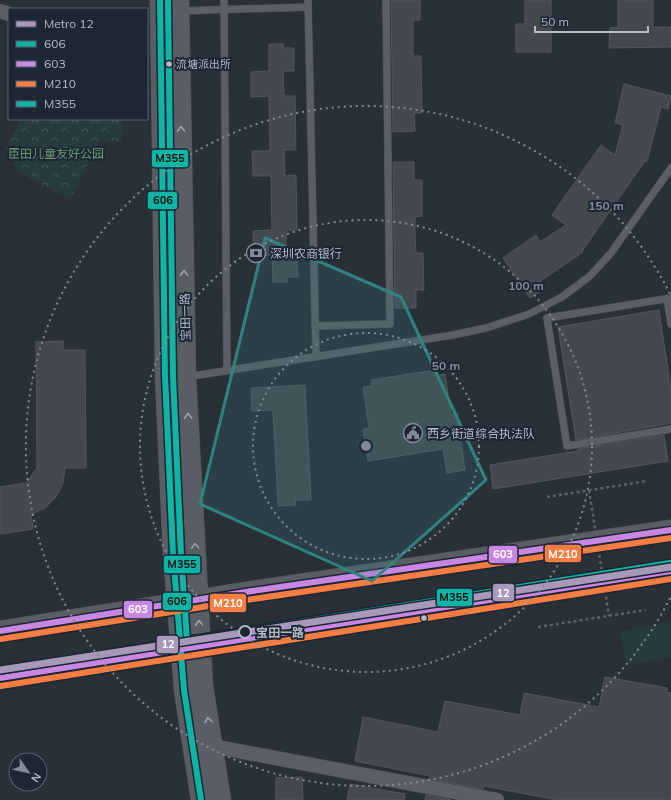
<svg xmlns="http://www.w3.org/2000/svg" width="671" height="800" viewBox="0 0 671 800" font-family="Mulish,'Noto Sans SC',sans-serif">
	<defs>
		<pattern id="park-crowns" width="20" height="18" patternUnits="userSpaceOnUse"><rect width="20" height="18" fill="#273a3e"/><path d="M2 6a3 3 0 1 1 6 0M12 15a3 3 0 1 1 6 0" fill="none" stroke="#445559"/></pattern>
	</defs>
	<rect width="100%" height="100%" fill="#2a3038"/>
	<!-- green -->
	<path fill="#273a3e" d="M671 622V657L626 665 620 632Z"/>
	<!-- park -->
	<path fill="url(#park-crowns)" d="M21 119H122V141H100L70 199 16 171 6 147Z"/>
	<!-- building -->
	<path fill="#444950" stroke="#52575f" d="M391 0H420V20H413V56H421L422 113H414L415 131 393 132Z
		M525 0H551V52H516V24H525Z
		M618 0H653V27H671V47L609 48 610 28 618 27Z
		M269 44H283V48H294V71H283L284 96H295L296 150H284L285 176 296 175 297 230H286V255H297L298 277H287V282H273L272 255 254 256 253 231 272 230 271 176H253L252 151H270L269 96 251 97V72L269 71Z
		M624 84 671 96 668 109 661 107 647 161H645L582 251 583 252 536 284 541 291 530 298 503 258 536 235 540 242 566 225 552 215 601 145 615 155 623 125 615 123Z
		M393 162H414V180H422V216L415 217V235L416 253H423L424 290H416V308H395Z
		M659 310 671 390V423L576 440 558 327Z
		M63 341V350H85L86 468H65L63 483 56 497 45 508 31 514 33 529 0 534V487L26 483 37 468 36 342Z
		M435 370V376L445 374 451 415 457 414 465 470 447 473 443 449 368 461 363 429 369 428 363 387 372 386 371 380Z
		M305 385 311 500H295L296 505 278 506 273 410 252 411 251 388Z
		M664 435 668 461 493 489 490 465 578 451 577 449Z
		M605 677 667 688 666 692 671 693V800H558L484 786 483 789 429 779 430 776 355 761 363 717 438 732 445 701 520 715 524 693 599 707Z
		M302 777 303 800H276V778Z
		M350 784 405 794 404 800H347Z
		M426 795 451 800H425Z"/>
	<g fill="none" stroke-linecap="round" stroke-linejoin="round">
		<defs>
			<path id="lane" d="M224 0 227 371
				M308 0 316 357
				M179 11 308 7
				M671 298 547 318 567 446 671 429
				M667 299 671 324
				M315 326 390 324 386 0
				M186 377 453 335 486 328 529 314 562 297 590 276 611 253 671 168"/>
			<path id="street" d="M0 11 9 14
				M212 746 497 800"/>
			<path id="secondary" d="M160 0 165 376 173 554 184 690 201 800
				M179 0 186 377 203 686 221 800
				M0 631 252 591 671 530
				M0 678 671 571"/>
		</defs>
		<!-- lane casing -->
		<use href="#lane" stroke="#484c53" stroke-width="8"/>
		<!-- street casing -->
		<use href="#street" stroke="#484c53" stroke-width="15"/>
		<!-- secondary casing -->
		<use href="#secondary" stroke="#484c53" stroke-width="21"/>
		<!-- path -->
		<path stroke="#5d636a" stroke-width="2.5" stroke-dasharray="3 3" stroke-linecap="butt" d="M547 497 647 481
			M538 627 646 610"/>
		<!-- lane -->
		<use href="#lane" stroke="#5a5e66" stroke-width="7"/>
		<!-- street -->
		<use href="#street" stroke="#5a5e66" stroke-width="14"/>
		<!-- secondary -->
		<use href="#secondary" stroke="#595d64" stroke-width="20"/>
		<!-- path-bridge -->
		<path stroke="#5d636a" stroke-width="2.5" stroke-dasharray="3 3" stroke-linecap="butt" d="M589 490 609 616"/>
		<defs>
			<path id="bus-1" d="M160 0 165 376 173 554 184 690 201 800"/>
			<path id="bus-2" d="M0 631 252 591 671 530
				M0 678 671 571"/>
			<path id="bus-3" d="M1 639 253 599 671 538
				M1 686 671 579"/>
			<path id="bus-4" d="M168 0 173 376 181 554 187 640 670 563"/>
		</defs>
		<!-- bus-1 casing -->
		<use href="#bus-1" stroke="#1d2633" stroke-width="9"/>
		<!-- bus-2 casing -->
		<use href="#bus-2" stroke="#1d2633" stroke-width="9"/>
		<!-- bus-3 casing -->
		<use href="#bus-3" stroke="#1d2633" stroke-width="9"/>
		<!-- bus-4 casing -->
		<use href="#bus-4" stroke="#1d2633" stroke-width="9"/>
		<!-- bus-1 -->
		<use href="#bus-1" stroke="#0eb5a5" stroke-width="6"/>
		<!-- bus-2 -->
		<use href="#bus-2" stroke="#c787e3" stroke-width="6"/>
		<!-- bus-3 -->
		<use href="#bus-3" stroke="#f77d43" stroke-width="6"/>
		<!-- bus-4 -->
		<use href="#bus-4" stroke="#0eb5a5" stroke-width="6"/>
		<defs>
			<path id="metro-1" d="M0 670 671 567"/>
		</defs>
		<!-- metro-1 casing -->
		<use href="#metro-1" stroke="#1d2633" stroke-width="10"/>
		<!-- metro-1 -->
		<use href="#metro-1" stroke="#a899ba" stroke-width="7"/>
	</g>
	<!-- one-way arrows -->
	<defs><path id="oneway-chevron" d="M-2-3.5L2.5 0L-2 3.5" fill="none" stroke-width="1.6" stroke-linecap="round" stroke-linejoin="round"/></defs>
	<g stroke="#9da4b0">
		<use href="#oneway-chevron" transform="translate(181 129) rotate(-91)"/>
		<use href="#oneway-chevron" transform="translate(184 273) rotate(-91)"/>
		<use href="#oneway-chevron" transform="translate(188 416) rotate(-93)"/>
		<use href="#oneway-chevron" transform="translate(195 546) rotate(-93)"/>
		<use href="#oneway-chevron" transform="translate(199 623) rotate(-93)"/>
		<use href="#oneway-chevron" transform="translate(208 720) rotate(-99)"/>
	</g>
	<!-- marked area -->
	<path fill="#308480" fill-opacity="0.2" stroke="#308480" stroke-width="3" stroke-linejoin="round" d="M265 238 401 297 486 480 372 581 200 504Z"/>
	<!-- distance rings -->
	<g fill="none" stroke="#848b96" stroke-width="2" stroke-dasharray="2 4">
		<circle cx="366" cy="446" r="113"/>
		<circle cx="366" cy="446" r="226"/>
		<path d="M670 598A340 340 0 1 1 670 294"/>
	</g>
	<!-- icons -->
	<defs>
		<symbol id="bank-ring" viewBox="-11 -11 22 22"><circle r="9.5" fill="#1d2633" stroke="#848b96" stroke-width="1.5"/><path d="M-6-4H6V4H-6ZM0-2.3a2.3 2.3 0 1 0 0 4.6a2.3 2.3 0 1 0 0-4.6Z" fill="#848b96"/></symbol>
		<symbol id="civic-ring" viewBox="-11 -11 22 22"><circle r="9.5" fill="#1d2633" stroke="#848b96" stroke-width="1.5"/><path d="M-.6-6.5H3V-4.5H.6V-3L4-1V1h2V6H-6V1h2V-1L-.6-3ZM-1.2 2.5V6h2.4V2.5Z" fill="#848b96"/></symbol>
	</defs>
	<g fill-rule="evenodd">
		<use href="#bank-ring" x="245" y="242" width="22" height="22"/>
		<use href="#civic-ring" x="402" y="422" width="22" height="22"/>
	</g>
	<!-- markers -->
	<g fill="#b4bcc9" stroke="#1d2633" stroke-width="1.5">
		<circle cx="169" cy="64" r="3.5"/>
		<circle cx="424" cy="618" r="3.5"/>
	</g>
	<circle fill="#1d2633" stroke="#b4bcc9" stroke-width="2" cx="245" cy="632" r="6"/>
	<g text-anchor="middle" dominant-baseline="central" stroke-width="4" stroke-linejoin="round" paint-order="stroke">
		<!-- bus labels -->
		<g font-size="11" fill="#b4bcc9" stroke="#1d2633" text-anchor="start">
			<text x="176" y="64">流塘派出所</text>
		</g>
		<!-- park labels -->
		<g font-size="12" fill="#6b9a76" stroke="#1d2633">
			<text x="56" y="153">臣田儿童友好公园</text>
		</g>
		<!-- poi labels -->
		<g font-size="12" fill="#b4bcc9" stroke="#1d2633" text-anchor="start">
			<text x="270" y="253">深圳农商银行</text>
			<text x="427" y="433">西乡街道综合执法队</text>
		</g>
		<!-- street labels -->
		<g font-size="12" fill="#b4bcc9" stroke="#1d2633">
			<text transform="translate(185 317) rotate(-91)">宝田一路</text>
		</g>
		<!-- stop labels -->
		<g font-size="12" font-weight="bold" fill="#b4bcc9" stroke="#1d2633" text-anchor="start">
			<text x="256" y="632">宝田一路</text>
		</g>
	</g>
	<circle cx="366" cy="446" r="6" fill="#848b96" stroke="#1d2633" stroke-width="2"/>
	<g font-size="12" text-anchor="middle" font-weight="bold" fill="#848b96" stroke="#1d2633" stroke-width="4" stroke-linejoin="round" paint-order="stroke">
		<text x="606" y="210">150 m</text>
		<text x="526" y="290">100 m</text>
		<text x="446" y="370">50 m</text>
	</g>
	<g stroke="#1d2633" stroke-width="1.5">
		<rect x="151" y="149" width="38" height="19" rx="4" fill="#0eb5a5"/>
		<rect x="147" y="191" width="31" height="19" rx="4" fill="#0eb5a5"/>
		<rect x="544" y="544" width="38" height="19" rx="4" fill="#f77d43"/>
		<rect x="488" y="545" width="30" height="19" rx="4" fill="#c787e3"/>
		<rect x="163" y="555" width="38" height="19" rx="4" fill="#0eb5a5"/>
		<rect x="492" y="583" width="23" height="19" rx="4" fill="#a899ba"/>
		<rect x="436" y="588" width="37" height="19" rx="4" fill="#0eb5a5"/>
		<rect x="162" y="592" width="30" height="19" rx="4" fill="#0eb5a5"/>
		<rect x="209" y="593" width="38" height="20" rx="4" fill="#f77d43"/>
		<rect x="123" y="600" width="30" height="19" rx="4" fill="#c787e3"/>
		<rect x="156" y="635" width="23" height="19" rx="4" fill="#a899ba"/>
	</g>
	<g font-size="11" text-anchor="middle" font-weight="bold" fill="#fff">
		<text x="563" y="558">M210</text>
		<text x="503" y="558">603</text>
		<text x="503" y="597">12</text>
		<text x="228" y="607">M210</text>
		<text x="138" y="613">603</text>
		<text x="168" y="648">12</text>
	</g>
	<g font-size="11" text-anchor="middle" font-weight="bold" fill="#111">
		<text x="170" y="162">M355</text>
		<text x="163" y="204">606</text>
		<text x="182" y="568">M355</text>
		<text x="454" y="601">M355</text>
		<text x="177" y="605">606</text>
	</g>
	<!-- legend -->
	<rect x="8" y="8" width="140" height="112" fill="#1d2633" stroke="#59626f"/>
	<rect x="16" y="21" width="20" height="6" fill="#a899ba" stroke="#59626f"/>
	<text x="44" y="28" font-size="12" fill="#b4bcc9">Metro 12</text>
	<rect x="16" y="41" width="20" height="6" fill="#0eb5a5" stroke="#59626f"/>
	<text x="44" y="48" font-size="12" fill="#b4bcc9">606</text>
	<rect x="16" y="61" width="20" height="6" fill="#c787e3" stroke="#59626f"/>
	<text x="44" y="68" font-size="12" fill="#b4bcc9">603</text>
	<rect x="16" y="81" width="20" height="6" fill="#f77d43" stroke="#59626f"/>
	<text x="44" y="88" font-size="12" fill="#b4bcc9">M210</text>
	<rect x="16" y="101" width="20" height="6" fill="#0eb5a5" stroke="#59626f"/>
	<text x="44" y="108" font-size="12" fill="#b4bcc9">M355</text>
	<!-- north arrow -->
	<g transform="translate(28 772) rotate(124)"><circle r="19" fill="#1d2633" stroke="#59626f"/>
	<path d="M0-3L7 15L0 10L-7 15Z" fill="#848b96"/>
	<text y="-6" font-size="11" font-weight="bold" text-anchor="middle" fill="#b4bcc9">N</text>
	</g>
	<!-- scale -->
	<path d="M535 26v6h113v-6" fill="none" stroke="#b4bcc9" stroke-width="2"/>
	<text x="541" y="26" font-size="12" fill="#b4bcc9" stroke="#1d2633" stroke-width="3" paint-order="stroke">50 m</text>
</svg>
